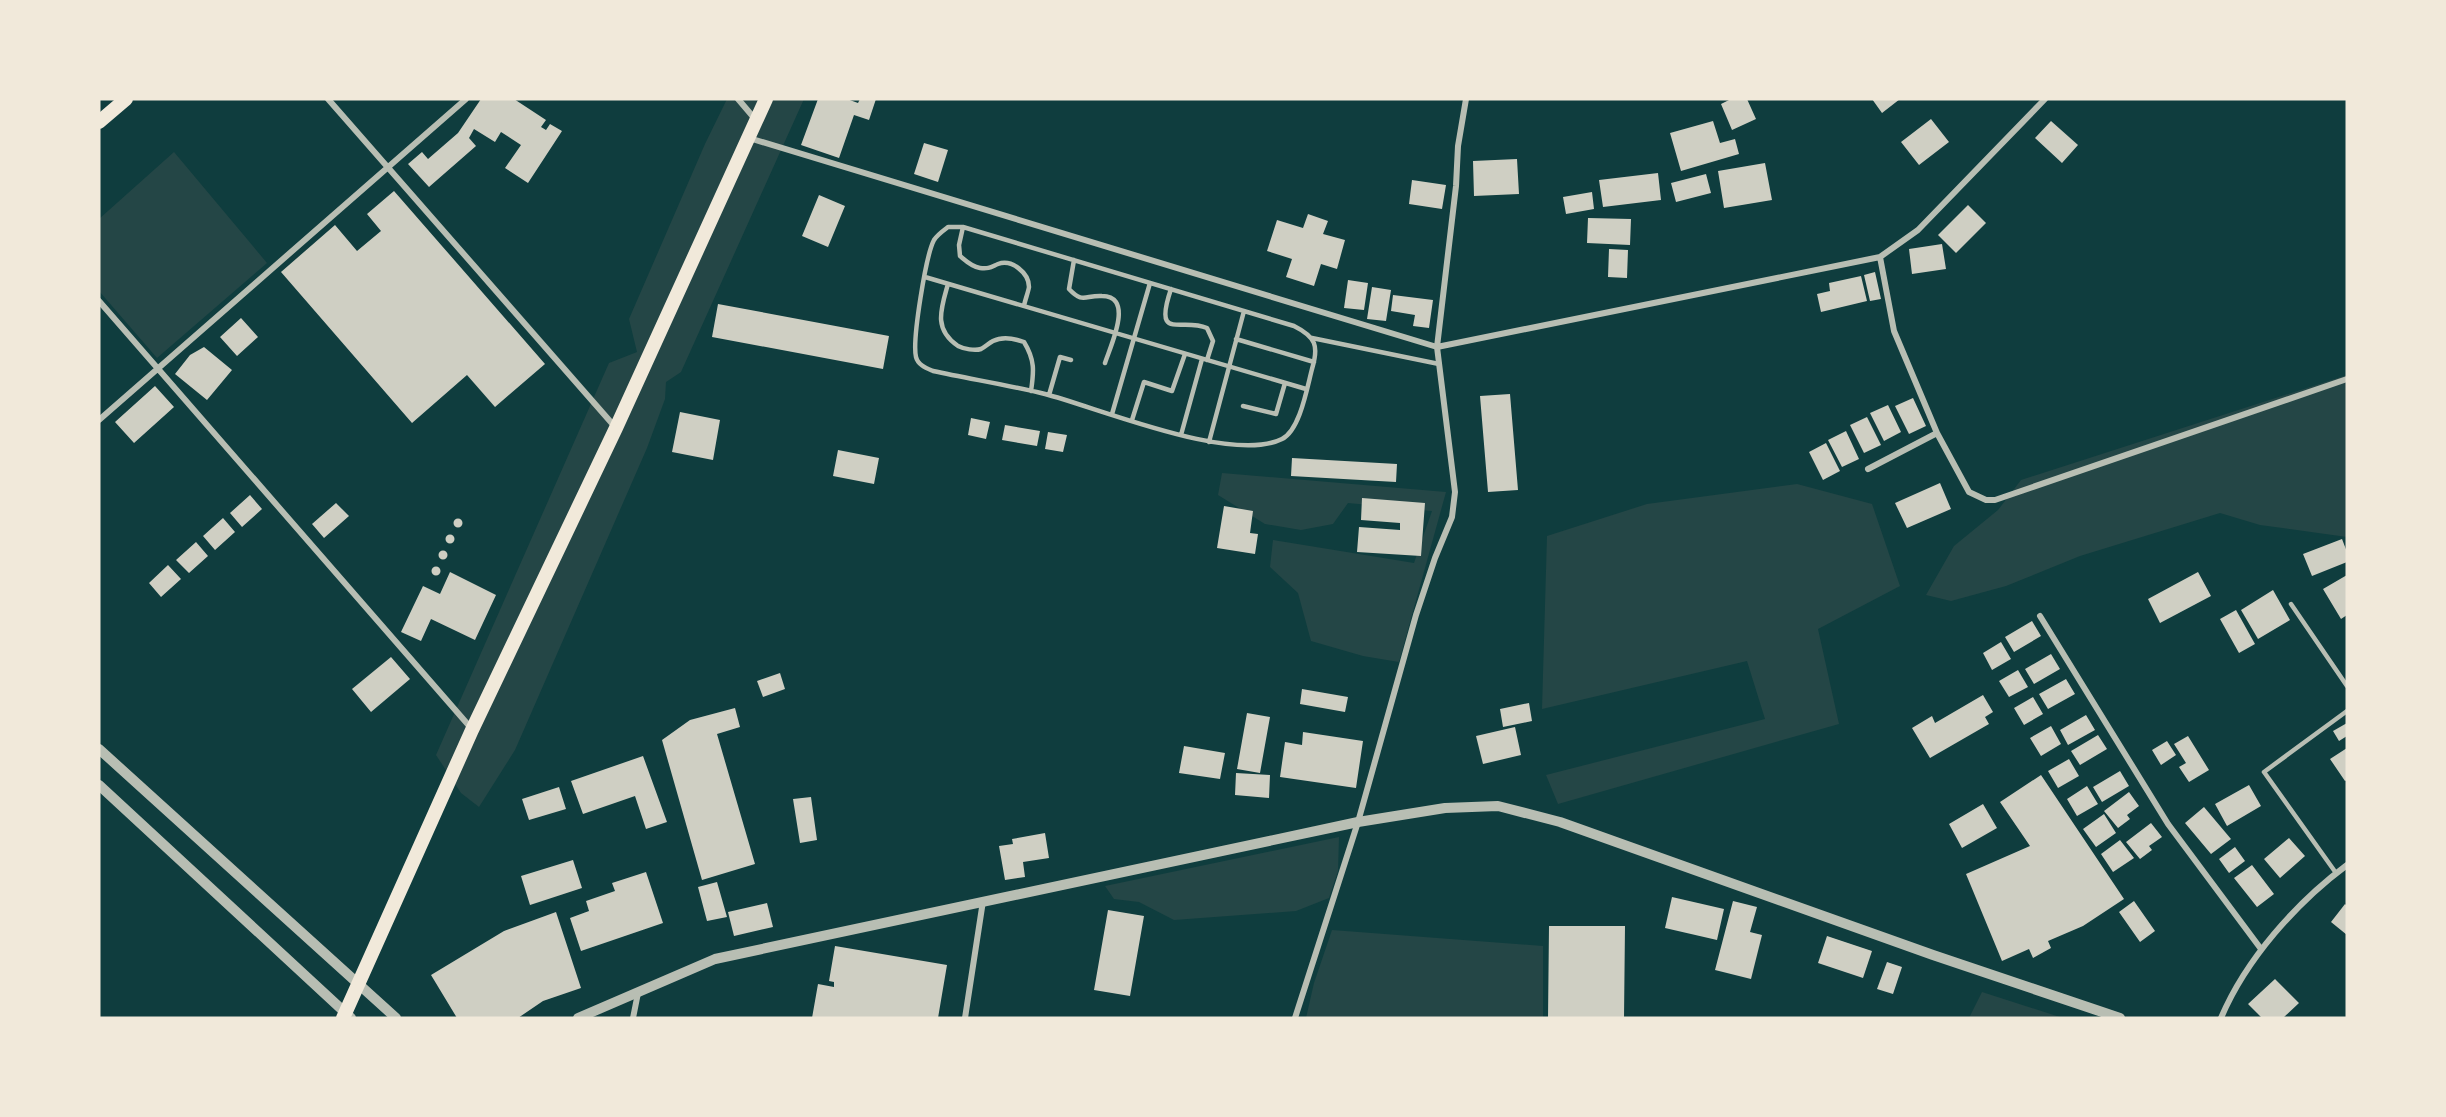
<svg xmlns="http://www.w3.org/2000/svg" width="2446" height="1117" viewBox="0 0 2446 1117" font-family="Manrope,sans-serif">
	<rect width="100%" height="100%" fill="#0f3d3e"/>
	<!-- green -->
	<path fill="#244646" d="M727 99H804L681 372 666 382 665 399 647 448 515 750 479 807 461 793 436 755 609 363 637 352 629 319 705 144Z
		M174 152 267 263 157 358 99 291V219Z
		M2347 375V537L2260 525 2220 513 2080 556 2006 586 1951 601 1926 595 1954 546 1998 510 2021 480Z
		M1222 473 1446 492 1399 662 1363 656 1311 641 1298 593 1270 567 1273 540 1414 563 1432 511 1348 503 1333 524 1301 530 1265 524 1218 495Z
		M1797 484 1872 504 1900 586 1818 629 1839 724 1558 804 1546 775 1765 719 1747 661 1542 709 1547 536 1647 504Z
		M1339 837 1338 871 1329 898 1296 911 1174 920 1139 902 1114 899 1105 886Z
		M1332 930 1543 946V1018H1306L1314 983Z
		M1982 992 2063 1018H1969Z"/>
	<!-- building -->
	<path fill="#cfcfc3" d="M481 99H514L546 120 541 127 546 130 550 124 562 131 528 183 505 168 521 145 501 132 495 142 474 129 469 138 476 146 429 187 408 164 422 152 428 159 458 133Z
		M818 99H847L858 103 860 99H876L869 120 854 115 839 158 801 145Z
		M1731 99H1747L1756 119 1732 130 1721 104Z
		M1872 99H1900L1882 113Z
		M1931 119 1949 142 1919 165 1901 142Z
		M1713 121 1720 143 1735 139 1739 154 1681 171 1670 133Z
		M2051 121 2078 145 2062 163 2035 138Z
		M924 143 948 150 938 182 914 174Z
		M1517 159 1519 194 1474 196 1473 161Z
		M1765 163 1772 200 1724 208 1718 171Z
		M1658 173 1661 200 1603 207 1599 180Z
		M1706 174 1711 193 1676 202 1671 183Z
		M1412 180 1446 185 1442 209 1409 204Z
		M394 191 545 364 495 407 467 375 412 423 281 272 335 225 357 251 381 231 367 214Z
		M1592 192 1594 209 1566 214 1563 197Z
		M819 195 845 206 828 247 802 236Z
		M1968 205 1986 223 1956 253 1938 235Z
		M1308 214 1328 221 1323 234 1345 240 1337 269 1321 264 1314 286 1286 277 1292 259 1267 251 1277 220 1303 228Z
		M1588 218 1631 219 1630 245 1587 243Z
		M1942 244 1946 269 1912 274 1909 249Z
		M1609 249 1628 250 1627 278 1608 277Z
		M1875 272 1881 299 1870 301 1864 275Z
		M1861 276 1867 301 1821 312 1817 294 1830 291 1829 283Z
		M1348 280 1368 283 1364 310 1344 308Z
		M1372 287 1391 290 1386 321 1367 319Z
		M1393 295 1433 300 1429 328 1413 326 1415 315 1391 311Z
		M718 304 889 336 883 369 712 337Z
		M241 318 258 337 237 356 220 337Z
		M204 347 232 370 207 400 175 374 190 355Z
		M155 386 174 407 134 443 115 422Z
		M1510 394 1518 490 1488 492 1480 396Z
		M1913 398 1926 426 1909 434 1895 406Z
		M1888 405 1901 432 1884 441 1870 413Z
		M680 412 720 420 713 460 672 452Z
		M1867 417 1881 445 1864 453 1850 425Z
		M971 418 990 422 986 439 968 435Z
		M1005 425 1040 431 1037 446 1002 440Z
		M1846 431 1859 459 1842 467 1828 440Z
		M1048 432 1067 435 1063 452 1045 449Z
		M1826 443 1840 471 1823 480 1809 452Z
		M838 450 879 458 874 484 833 476Z
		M1292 458 1397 464 1396 482 1291 476Z
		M1940 483 1951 509 1907 528 1895 503Z
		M250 495 262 509 242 527 230 513Z
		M1362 498 1425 503 1421 556 1357 552 1359 527 1400 530V523L1361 520Z
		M336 503 349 516 324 538 312 524Z
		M1224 506 1253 511 1250 533 1258 534 1255 554 1217 548Z
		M223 518 235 532 215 550 203 536Z
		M453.5 523a4.5 4.5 0 1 1 9 0a4.5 4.5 0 1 1-9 0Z
		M445.5 539a4.5 4.5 0 1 1 9 0a4.5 4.5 0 1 1-9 0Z
		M2342 539 2347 552V562L2312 576 2303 554Z
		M196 542 208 556 189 573 176 560Z
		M438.5 555a4.5 4.5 0 1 1 9 0a4.5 4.5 0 1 1-9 0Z
		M168 565 181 579 161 597 149 583Z
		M431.5 571a4.5 4.5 0 1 1 9 0a4.5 4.5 0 1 1-9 0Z
		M450 572 496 595 475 640 431 619 421 641 401 632 423 586 440 594Z
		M2198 572 2211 596 2160 623 2148 599Z
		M2347 575V615L2341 619 2323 589Z
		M2273 590 2290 620 2258 639 2241 610Z
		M2236 610 2255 644 2239 653 2220 619Z
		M2032 621 2041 636 2014 652 2005 637Z
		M2001 642 2011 659 1992 670 1983 653Z
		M2051 654 2060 669 2034 684 2025 669Z
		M391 657 410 679 371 712 352 689Z
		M2018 670 2028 687 2009 697 1999 681Z
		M780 673 785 689 763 697 757 681Z
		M2066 679 2075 694 2048 709 2039 694Z
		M1302 689 1348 697 1345 712 1300 704Z
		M1983 695 1993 712 1985 717 1989 724 1930 758 1912 728 1932 716 1935 723Z
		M2033 697 2043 714 2024 725 2014 708Z
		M1529 703 1532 721 1503 727 1500 709Z
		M735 708 740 727 717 734 755 864 702 880 662 740 690 720Z
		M1247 713 1270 717 1260 773 1237 769Z
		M2086 715 2095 730 2068 745 2060 730Z
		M2347 723V736L2339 741 2333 731Z
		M2051 726 2061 744 2041 756 2030 738Z
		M1515 727 1521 755 1483 764 1476 736Z
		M1303 732 1363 741 1356 788 1280 777 1285 742 1302 745Z
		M2098 735 2107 749 2080 765 2071 751Z
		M2188 736 2209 770 2189 782 2179 767 2186 763 2174 744Z
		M2167 741 2176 755 2161 765 2152 750Z
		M1184 746 1225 753 1220 779 1179 773Z
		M2347 748V780L2345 781 2330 759Z
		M643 756 667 822 646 829 635 796 583 814 571 781Z
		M2069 759 2079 776 2058 788 2048 771Z
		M2120 771 2129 786 2102 802 2093 787Z
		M1236 773 1270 775 1269 798 1235 795Z
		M2041 775 2124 899 2083 926 2048 941 2051 948 2033 958 2029 949 2002 961 1966 874 2030 846 2000 802Z
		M2249 785 2261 806 2227 826 2215 804Z
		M2087 786 2098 804 2077 816 2067 799Z
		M559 787 566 809 529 820 522 799Z
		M2129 792 2139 806 2127 815 2130 819 2118 828 2104 811Z
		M811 797 817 840 800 843 793 799Z
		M1983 804 1997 828 1962 848 1949 824Z
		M2204 807 2231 839 2211 854 2185 823Z
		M2104 814 2116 833 2096 847 2083 829Z
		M2151 823 2162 837 2149 846 2152 850 2140 859 2126 842Z
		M1045 833 1049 858 1023 862 1025 877 1005 880 999 846 1013 844 1012 839Z
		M2289 838 2305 856 2280 878 2264 859Z
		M2120 840 2134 858 2113 872 2101 854Z
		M2235 847 2245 861 2229 873 2219 859Z
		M573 860 582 888 530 905 521 876Z
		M2252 865 2274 894 2257 907 2234 878Z
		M646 872 663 923 581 951 570 918 589 911 586 901 615 891 612 883Z
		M717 882 727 917 707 921 698 887Z
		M1672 897 1724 909 1717 940 1665 928Z
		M1733 901 1757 907 1750 932 1762 935 1751 979 1715 970Z
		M2134 901 2155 931 2140 942 2119 912Z
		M767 903 773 927 734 936 728 912Z
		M2345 904 2347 906V935L2331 922Z
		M1108 910 1144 916 1130 996 1094 990Z
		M556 912 581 988 543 1001 518 1018H457L431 975 504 931Z
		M1549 926H1625L1624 1018H1548Z
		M1827 936 1872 951 1863 978 1818 963Z
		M835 946 947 965 938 1018H812L818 984 834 987V982L829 981Z
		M1887 962 1902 967 1893 994 1877 989Z
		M2275 979 2299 1003 2283 1018H2262L2248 1004Z"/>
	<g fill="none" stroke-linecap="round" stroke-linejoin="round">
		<!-- service -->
		<path stroke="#b8beb3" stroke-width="4.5" d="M948 227H963L1294 326C1316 337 1319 346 1312 369 1307 388 1300 430 1282 439 1232 464 1099 408 1045 394 1008 385 970 379 933 371 926 368 918 365 916 357 912 340 926 255 934 240 937 235 944 230 948 227Z
			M963 227 959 245 960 256C966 261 972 267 980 268 989 269 991 267 998 264 1012 259 1029 273 1029 287 1028 293 1025 300 1024 306
			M1074 260 1069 289C1083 304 1085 295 1102 296 1135 296 1110 347 1105 363
			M925 277 1306 389
			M948 284C941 309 933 329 958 346 964 349 975 351 981 349 985 347 989 343 993 341 1003 336 1013 338 1024 342 1035 360 1034 371 1031 391
			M1171 289C1153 342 1181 317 1207 328L1213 341 1207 360
			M1312 338 1439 364
			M1236 339 1314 362
			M1049 395 1060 357 1071 360
			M1243 406 1276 414 1285 383
			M1112 414 1150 283
			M1132 420 1144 382 1172 391 1185 354
			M1181 435 1202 359
			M1209 442 1244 311
			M2291 604 2347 686
			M2336 873 2264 772 2347 711"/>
		<!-- minor -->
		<path stroke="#b8beb3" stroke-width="6" d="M328 99 616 428
			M738 99 755 119
			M749 138 1437 347 1880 257 1918 230 2045 99
			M1880 257 1894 331 1937 433 1969 492 1986 500H1995L2347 379
			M99 301 471 728
			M99 420 466 99
			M1868 469 1937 433
			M2040 616 2168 824 2261 949
			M633 1018 638 993
			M965 1018 983 901
			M1295 1018 1358 822 1416 615 1435 558 1452 517 1455 492 1437 347 1456 186 1458 146 1466 99
			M2221 1018C2246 959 2296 903 2347 865"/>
		<!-- tertiary -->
		<path stroke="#b8beb3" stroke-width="10" d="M99 749 396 1018
			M99 785 351 1018
			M578 1018 715 959 1358 822 1445 808 1498 806 1560 822 1933 955 2120 1018"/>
		<!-- trunk -->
		<path stroke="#f1e9da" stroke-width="14" d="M99 122 126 99
			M343 1018 472 730 616 428 766 99"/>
	</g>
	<!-- border -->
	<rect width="2446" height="1117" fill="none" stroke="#f1e9da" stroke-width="201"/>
</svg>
